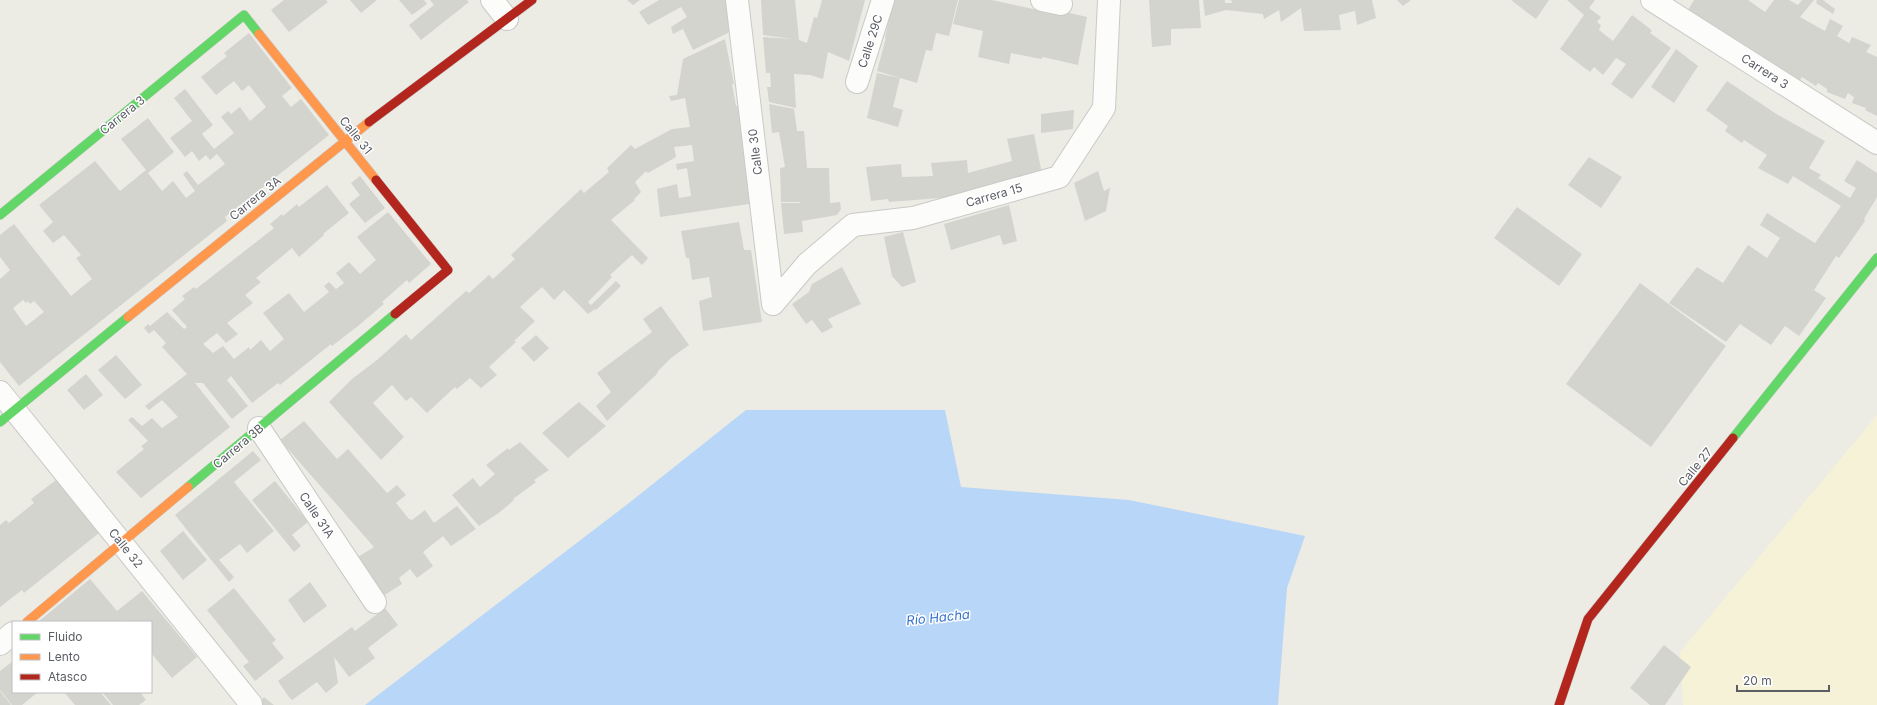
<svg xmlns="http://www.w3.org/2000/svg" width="1877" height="705" viewBox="0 0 1877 705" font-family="Inter,sans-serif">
	<rect width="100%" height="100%" fill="#ecebe4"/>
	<!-- sand -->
	<path fill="#f6f2d7" d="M1877 415V705H1683L1680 652Z"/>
	<!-- water -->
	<path fill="#b8d6f7" d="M746 410H945L961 487 1129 500 1305 536 1287 588 1278 705H365L629 503Z"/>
	<!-- building -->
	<path fill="#d4d4cf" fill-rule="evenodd" d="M284 0H326L328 2 289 32 271 10Z
		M350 0H377L361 13Z
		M399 0H424L427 4 412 15Z
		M430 0H467L469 2 421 40 409 25 434 5Z
		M627 0H640L633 5Z
		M659 0H728L730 32 693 50 683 29 673 34 671 27 687 17 681 7 648 25 639 12Z
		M761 0H795L799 40 807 43 814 17 817 18 822 0H865L849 61 828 52 823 79 810 75 794 74 796 108 769 102 767 87H771L770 73H766L763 37 792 39 763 35Z
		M893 0H958L949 36 936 33 932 51 926 50 917 83 877 71 886 38H885Z
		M959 0H992L1051 13 1052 9 1087 17 1078 65 1043 57 1041 59 1011 53 1009 64 978 57 983 31 953 24Z
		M1149 0H1199L1201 28 1171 29V45L1152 47Z
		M1203 0H1225V3H1232L1231 0H1372L1376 18 1357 25 1355 11 1339 15 1341 30 1304 31 1301 8 1281 22 1279 10 1264 19 1263 14 1226 10 1205 16Z
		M1397 0H1411L1403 6Z
		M1511 0H1549L1536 19Z
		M1567 0H1595L1589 8 1601 17 1597 22 1601 25 1599 30 1613 41 1632 15 1649 28 1652 31 1650 33 1671 48 1632 99 1611 84 1626 64 1616 58 1603 75 1594 67 1590 72 1560 49 1584 15Z
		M1694 0H1748L1765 12 1774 0H1789L1798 5 1802 0H1814L1800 17 1825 31 1830 19 1843 26 1837 36 1849 43 1852 37 1871 45 1866 52 1877 57V116L1865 110 1866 108 1852 103 1854 97 1848 93 1845 99 1827 92V89L1818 83 1816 86 1802 77 1800 80 1688 10Z
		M1817 0H1823L1835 9 1833 14 1816 3Z
		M249 33 292 88 282 96 291 107 301 99 329 135 225 217 227 221 19 386 0 362V279L10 270 0 257V235L14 224 71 296 92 279 76 258 81 255 64 235 53 243 43 231 53 222 39 205 95 161 120 191 146 170 121 139 148 118 174 152 148 173 162 191 173 181 186 198 195 191 183 174 187 171 198 185 225 164 217 154 210 160 206 155 199 161 192 151 185 157 170 138 192 121 174 98 185 89 213 125 202 134 214 149 234 133 221 117 228 111 231 114 240 107 250 121 266 107 249 85 242 91 234 81 216 95 201 77 227 56 224 53ZM23 300 26 303 28 301 30 304 34 301 44 312 26 326 13 308Z
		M725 39 734 84H732L736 106H741L749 204 660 217 657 189 677 184 679 198 691 196 687 168 677 170 676 164 694 161 692 145 674 147 676 157 648 173 646 171 635 182 641 192 634 199 635 200 611 220 648 258 642 265 632 255 610 275 612 277 588 302 591 305 616 281 621 286 596 310 595 309 588 314 564 290 554 300 542 287 520 307 535 321 514 341 516 342 489 367 497 375 481 388 470 378 457 389 455 387 427 413 411 397 406 401 392 385 373 403 404 437 381 460 329 402 352 379 377 360 406 334 411 340 466 291 469 293 489 275 493 279 515 259 511 255 581 189 584 193 609 172 607 168 631 145 635 149 672 129 690 127 685 98 671 101 669 96 677 95 683 59Z
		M1676 49 1698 66 1674 103 1651 87Z
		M877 73 900 78 893 107 903 110 898 127 867 118Z
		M1727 81 1778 115 1825 141 1809 168 1821 175 1818 178 1850 198 1856 188 1844 181 1857 160 1877 173V197L1864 219 1865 221 1839 258 1836 256 1814 290 1826 298 1799 336 1785 326 1771 345 1740 324 1726 342 1669 303 1697 267 1723 283 1748 245 1767 258 1780 238 1760 225 1767 213 1815 243 1841 206 1793 176 1788 184 1758 168 1767 155 1744 140 1742 143 1725 131 1728 126 1706 110Z
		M769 104 794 109 797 131H804L807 168H829L830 203 840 202 841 209 837 215 802 221 803 232 784 234 781 203H800V202H781L780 168 785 167 779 132 772 133Z
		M1074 110 1073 129 1041 133V114Z
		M1034 134 1043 179 953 197 889 202 888 199 871 201 866 167 901 164 902 177 933 176 931 163 967 160 968 173 1012 161 1007 139Z
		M1589 157 1622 177 1601 208 1568 185Z
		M1098 171 1104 191 1110 188 1106 211 1085 221 1074 183Z
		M360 176 385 208 365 223 349 204 360 195 351 183Z
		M327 185 349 213 323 234 324 235 299 257 292 248 256 278 261 282 245 295 253 303 227 323 238 334 226 343 217 333 203 344 213 353 223 346 234 359 249 347 250 350 261 340 270 351 284 339 263 313 289 293 304 312 329 292 324 286 329 282 336 289 344 283 336 273 349 262 360 274 376 260 357 237 388 212 431 264 409 283 407 280 382 302 384 304 358 326 332 346 331 344 280 385 278 383 252 403 231 376 227 380 248 406 232 419 203 383H195L230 427 141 498 116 472 144 449 141 446 148 441 128 420 132 417 142 426 152 418 162 428 178 417 162 400 149 410 145 406 187 374 162 347 166 343 154 330 149 334 144 328 148 324 150 326 167 312 184 329 187 327 172 310 185 299 182 296 194 287 196 289 274 228 270 224 282 214 283 216 297 204 299 207Z
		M1009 205 1017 241 1003 245 1000 235 951 250 944 224Z
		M1517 207 1582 254 1559 286 1494 238Z
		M739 222 744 250H751L762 322 703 331 699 301 712 297 709 277 692 280 689 258H686L681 231Z
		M903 232 916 282 902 287 892 276 884 237Z
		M842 267 861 304 828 319 833 327 822 333 812 320 806 324 792 304 809 292 812 284Z
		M1640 283 1726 346 1651 447 1566 384Z
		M661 306 689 345 671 358 658 371 657 374 607 421 596 406 611 392 597 373 652 332 643 319Z
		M536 335 549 348 534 362 521 348Z
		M116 355 142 385 125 399 98 370Z
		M86 374 103 395 84 410 67 390Z
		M579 402 606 426 568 458 542 433Z
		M304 421 337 459 348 449 387 493 397 485 406 495 396 503 409 519 412 520 425 510 434 523 457 506 476 529 451 546 443 536 423 552 433 566 417 578 410 569 399 578 402 584 383 596 358 557 374 547 280 440Z
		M520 442 549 470 534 480 536 482 513 499 514 500 500 512 479 526 452 495 473 478 480 487 495 474 486 465 508 448 509 450Z
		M253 451 261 460 234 482 274 531 247 553 240 544 219 560 234 577 229 582 175 515Z
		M56 480 99 533 24 593 22 590 0 607V525L6 520 9 523 34 503 31 499Z
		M275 481 308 522 292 535 301 546 294 552 252 500Z
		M183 531 207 560 183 580 160 551Z
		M90 579 117 611 142 591 197 657 172 678 151 653V622H125L124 620 121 622H38Z
		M310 582 327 606 304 623 288 600Z
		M234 588 276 640 272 643 284 658 255 681 243 666 249 662 207 610Z
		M385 608 398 625 368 648 375 658 349 677 334 657 338 683 326 693 317 682 292 700 289 697 278 681 352 627 355 631Z
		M1664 645 1691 667 1665 705H1650L1630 688Z
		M13 661V692H38L22 705H12L0 690V671Z
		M0 691 11 705H0Z
		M64 692H100L111 705H75Z
		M102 692H140L146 700 139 705H113Z
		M264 697 270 702 274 705H257Z"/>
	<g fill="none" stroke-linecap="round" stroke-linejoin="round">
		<defs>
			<path id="street" d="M492 0 507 19
				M737 0 773 304
				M1042 0 1061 4
				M1652 0 1877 143
				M857 82 883 0
				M773 304 807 264 853 225 913 218 1059 177 1104 108 1109 0
				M0 392 251 704
				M259 428 375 602
				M0 644 13 633"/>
			<path id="fast" d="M0 215 244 15 259 34
				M0 422 128 317
				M1733 438 1877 258
				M188 487 395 314"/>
			<path id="slow" d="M259 34 376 180
				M128 317 369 122
				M27 622 188 487"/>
			<path id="jam" d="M369 122 532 0
				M376 180 448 270 395 314
				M1559 705 1588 619 1733 438"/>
		</defs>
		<!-- street casing -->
		<use href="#street" stroke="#c9cac8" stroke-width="24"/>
		<!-- fast casing -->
		<use href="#fast" stroke="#cacac9" stroke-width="10"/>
		<!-- slow casing -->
		<use href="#slow" stroke="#cacac9" stroke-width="10"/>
		<!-- jam casing -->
		<use href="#jam" stroke="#cacac9" stroke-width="10"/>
		<!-- street -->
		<use href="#street" stroke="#fcfcfb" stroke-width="22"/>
		<!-- fast -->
		<use href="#fast" stroke="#63d668" stroke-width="9"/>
		<!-- slow -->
		<use href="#slow" stroke="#ff974d" stroke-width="9"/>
		<!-- jam -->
		<use href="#jam" stroke="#b3261e" stroke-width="9"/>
	</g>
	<g text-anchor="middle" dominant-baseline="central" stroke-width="3" stroke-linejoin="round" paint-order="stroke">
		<!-- street labels -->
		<g font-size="12" fill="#5a5d64" stroke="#fff">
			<text transform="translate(870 41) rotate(-72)">Calle 29C</text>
			<text transform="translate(1765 71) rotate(33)">Carrera 3</text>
			<text transform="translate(122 115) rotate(-39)">Carrera 3</text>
			<text transform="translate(356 135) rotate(51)">Calle 31</text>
			<text transform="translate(755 152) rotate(-97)">Calle 30</text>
			<text transform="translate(994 195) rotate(-16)">Carrera 15</text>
			<text transform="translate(255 198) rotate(-39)">Carrera 3A</text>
			<text transform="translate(238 446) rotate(-40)">Carrera 3B</text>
			<text transform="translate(1695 467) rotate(-51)">Calle 27</text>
			<text transform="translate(317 515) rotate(56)">Calle 31A</text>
			<text transform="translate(126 548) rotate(51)">Calle 32</text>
		</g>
		<!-- water labels -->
		<g font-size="13" font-style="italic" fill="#3772ce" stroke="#fff">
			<text transform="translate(938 617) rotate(-6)">Río Hacha</text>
		</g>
	</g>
	<!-- legend -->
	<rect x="12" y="621" width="140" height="72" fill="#ffffff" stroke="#bdbec1"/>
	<rect x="20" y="634" width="20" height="6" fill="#63d668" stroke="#bdbec1"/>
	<text x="48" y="641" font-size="12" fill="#5a5d64">Fluido</text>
	<rect x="20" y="654" width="20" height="6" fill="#ff974d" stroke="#bdbec1"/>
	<text x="48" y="661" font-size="12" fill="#5a5d64">Lento</text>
	<rect x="20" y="674" width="20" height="6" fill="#b3261e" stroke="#bdbec1"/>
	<text x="48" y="681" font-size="12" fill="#5a5d64">Atasco</text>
	<!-- scale -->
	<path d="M1737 685v6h92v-6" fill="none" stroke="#5a5d64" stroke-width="2"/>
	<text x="1743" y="685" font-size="12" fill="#5a5d64" stroke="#ffffff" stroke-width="3" paint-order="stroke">20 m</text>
</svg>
